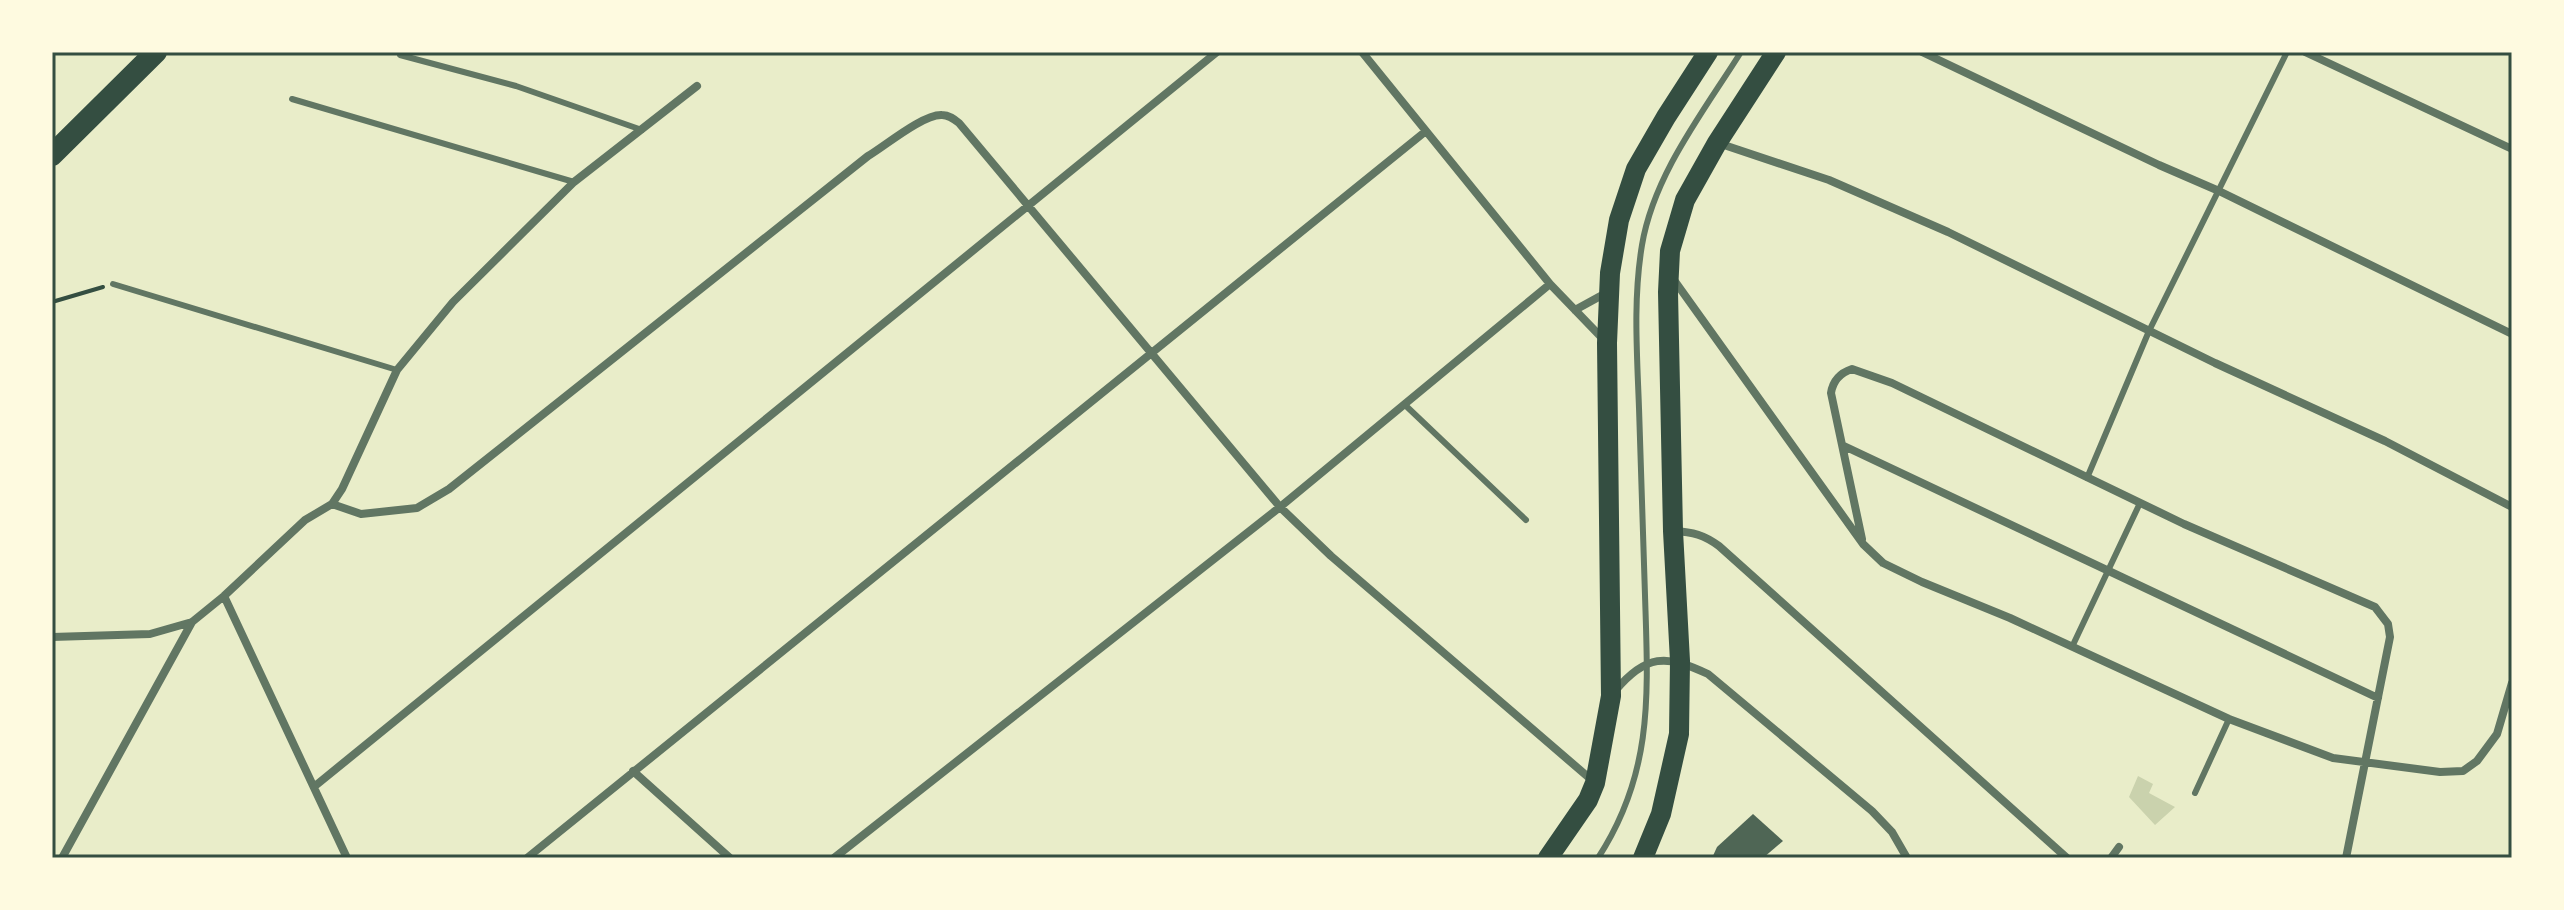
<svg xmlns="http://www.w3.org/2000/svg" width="2564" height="910" viewBox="0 0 2564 910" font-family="Mulish,sans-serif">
	<rect width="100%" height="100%" fill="#e9edc9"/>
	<!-- green -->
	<path fill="#cad2ad" d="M2138 776 2153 784 2149 793 2175 807 2155 825 2129 797Z"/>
	<!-- building -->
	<path fill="#4f6655" d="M1753 814 1783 841 1763 858H1712L1717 847Z"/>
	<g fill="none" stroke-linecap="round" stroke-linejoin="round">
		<!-- path -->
		<path stroke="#344e41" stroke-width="4" d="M52 302 103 287"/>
		<!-- service -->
		<path stroke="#617663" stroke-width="6" d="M400 55 516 86 642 130
			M292 99 574 182
			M113 284 397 370
			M1404 404 1526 520
			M2087 478 2149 331 2287 52
			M2072 647 2140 503
			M2195 793 2229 719
			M1598 858C1654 772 1648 693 1645 595 1643 533 1641 470 1639 408 1637 353 1633 299 1642 245 1654 174 1704 111 1741 52"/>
		<!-- minor -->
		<path stroke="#617663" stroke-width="8" d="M1362 52 1550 284 1603 339
			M1922 52 2159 165 2219 191 2512 334
			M2305 52 2512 149
			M1718 143 1829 180 1948 232 2215 363 2385 441 2512 507
			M1674 280 1863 544 1883 563 1922 582 2010 618 2229 719 2333 758 2440 772 2463 771 2477 761 2497 734 2512 683
			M1575 310 1606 293
			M1844 446 2378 698
			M332 504 361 514 417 508 449 489 868 156C885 146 923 114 942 115 949 115 954 119 959 123L1280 507 1331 556 1594 782
			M1674 531C1693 532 1704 535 1719 546L2067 858
			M1862 539 1831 393C1833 380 1840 373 1852 369L1892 383 2184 524 2375 607 2388 624 2390 637 2346 858
			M224 596 347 858
			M52 637 150 634 192 622 224 596 305 520 332 504 342 489 397 370 453 302 574 182 697 86
			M1615 691C1646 654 1666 654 1708 674L1872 811 1892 832 1907 858
			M633 771 730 858
			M315 786 1217 52
			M62 858 192 622
			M527 858 1426 131
			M834 858 1280 507 1550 284
			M2111 858 2119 847"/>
		<!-- primary -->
		<path stroke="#344e41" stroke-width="20" d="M1548 858 1588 800 1595 783 1611 696 1607 343 1610 273 1619 220 1636 169 1666 117 1708 52
			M1643 858 1661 814 1679 734 1680 661 1673 531 1668 292 1670 251 1685 200 1717 143 1776 52"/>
		<!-- motorway -->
		<path stroke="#344e41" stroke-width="22" d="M52 155 156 52"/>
	</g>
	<!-- border -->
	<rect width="2564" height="910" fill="none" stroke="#fefae0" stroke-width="108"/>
	<rect x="54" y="54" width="2456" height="802" fill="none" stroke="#344e41" stroke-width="3"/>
</svg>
